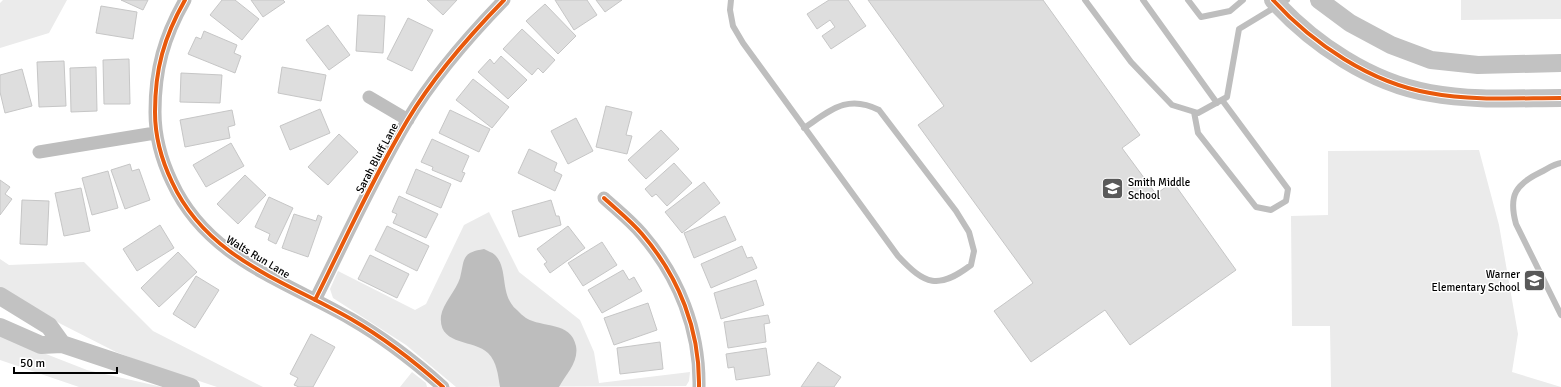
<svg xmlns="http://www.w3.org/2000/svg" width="1561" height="387" viewBox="0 0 1561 387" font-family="Signika,sans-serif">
	<rect width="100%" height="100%" fill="#fff"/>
	<!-- green -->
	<path fill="#ebebeb" d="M3 0H67L49 33 0 48V3Z
		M1461 0H1561V19L1461 20Z
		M1479 150 1499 225 1518 334 1512 372 1561 387H1331L1330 326H1292L1291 216 1328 215V151Z
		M489 212 519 272 580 320 594 352 599 383 690 372 689 381 686 386 456 387 406 345 333 298 330 289 338 271 415 310 426 304 464 225Z
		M0 259 9 265 84 262 153 331 263 387H217L142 362 116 352 61 324 0 288Z
		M0 334 28 347 87 370 162 387H79L0 360Z
		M412 372 426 383 427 387H400Z"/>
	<!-- water -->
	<path fill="#bdbdbd" d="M484 249C487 251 492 252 495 255 509 269 499 295 517 310 520 313 523 316 526 318 542 328 571 321 576 346 579 362 566 374 559 387H500C498 375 497 362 488 353 474 339 438 346 441 316 443 303 456 291 460 278 465 258 461 253 484 249Z"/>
	<!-- building -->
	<path fill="#dedede" stroke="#c6c6c6" d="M121 0H148L143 10Z
		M222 0H235L259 19 242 40 210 15Z
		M251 0H283L285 2 263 17Z
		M427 0H457L443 15Z
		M555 0H587L597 15 574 30Z
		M596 0H622L605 12Z
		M829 0H848L866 26 831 49 822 36 835 27 830 20 817 29 807 14Z
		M868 0H1043L1140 135 1122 148 1156 194 1173 182 1236 270 1130 345 1105 310 1031 362 994 311 1033 283 918 125 944 106Z
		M545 4 576 36 558 54 526 21Z
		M101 6 137 12 133 39 96 33Z
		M358 15 385 16 383 53 356 51Z
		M408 18 433 30 412 71 387 59Z
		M328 25 350 55 329 70 306 40Z
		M522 29 555 60 543 73 538 68 532 75 503 49Z
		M204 31 237 45 234 53 241 56 235 73 188 54 196 37 201 39Z
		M501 56 527 80 508 99 478 72 490 59 494 64Z
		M129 59 130 104H104L103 60Z
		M64 61 66 106 39 107 37 62Z
		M96 67 97 111 71 112 70 68Z
		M282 67 326 75 321 101 278 93Z
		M22 69 32 106 5 113 0 92V75Z
		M181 73 222 75 220 103 180 102Z
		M473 79 509 107 492 128 456 100Z
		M606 106 632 112 626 135 632 136 627 154 596 147Z
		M320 109 330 133 290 150 280 126Z
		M232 110 235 125 228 127 230 138 185 147 180 120Z
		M450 110 490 129 479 152 439 133Z
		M576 118 593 151 568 164 551 131Z
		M661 130 679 149 646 179 628 160Z
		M339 134 358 152 328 185 308 167Z
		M432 139 469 156 462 172 465 173 461 182 432 170 433 167 421 162Z
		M231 143 244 166 206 187 193 165Z
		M529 149 557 163 554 171 562 175 555 191 518 173Z
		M674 163 692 183 667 206 656 194 652 197 645 189Z
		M130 164 132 171 139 169 150 200 125 209 111 170Z
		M416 169 451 184 441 208 406 193Z
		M108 171 118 208 92 215 82 178Z
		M245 175 266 195 238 224 217 204Z
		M0 180 10 187 5 194 12 199 0 215Z
		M704 182 720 203 682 233 665 212Z
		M81 188 90 231 64 236 55 193Z
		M399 196 438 214 426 238 393 223 397 214 392 212Z
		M269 197 293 208 276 244 268 240 270 234 255 227Z
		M22 200 49 201 47 245 20 244Z
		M551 200 556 216H559L561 225 519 237 512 211Z
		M294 214 316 221 318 215 322 217 308 257 282 248Z
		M725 216 736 240 694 258 684 233Z
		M160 225 174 248 137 271 123 249Z
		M387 226 429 246 417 271 375 250Z
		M568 226 585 248 550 273 544 264 547 262 537 249Z
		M602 242 617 265 583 286 568 263Z
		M742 246 747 258 752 257 757 268 711 288 701 264Z
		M178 252 197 272 159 307 141 288Z
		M370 255 409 274 397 298 358 279Z
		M623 270 629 280 634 277 642 291 602 313 588 290Z
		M196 276 219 290 195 328 173 314Z
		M756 280 764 305 721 319 714 293Z
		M648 303 657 330 614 345 604 318Z
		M768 315 770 323 764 324 766 342 728 348 724 322Z
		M311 334 335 347 313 387H299L294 385 298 378 290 374Z
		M660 342 663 369 620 374 617 348Z
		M766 348 770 375 736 380 734 367 728 368 726 354Z
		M818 362 841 377 834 387H801Z"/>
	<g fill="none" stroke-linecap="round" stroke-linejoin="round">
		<!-- lane -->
		<path stroke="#bebebe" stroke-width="6" d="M731 0 730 10 733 26 743 43 898 256C925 285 938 290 971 265L974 251 969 232 956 211 879 110C847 94 831 110 804 128
			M1085 0 1131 62 1172 105 1198 113 1227 97 1239 29 1287 0
			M1143 0 1217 103
			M1188 0 1201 17 1230 11 1243 0
			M1194 112 1198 133 1256 207 1271 210 1286 201 1288 189 1222 100
			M1561 163C1554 164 1547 169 1541 172 1516 184 1508 195 1516 224L1561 315"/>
		<!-- street -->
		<path stroke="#bebebe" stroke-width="13" d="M185 0C164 37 155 69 155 112 155 137 161 159 172 182 207 258 283 280 351 319 384 338 415 362 443 387
			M369 97 408 120
			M39 152 155 133
			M604 198C617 210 631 221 642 234 679 277 700 330 699 387
			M315 300C345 240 373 178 407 121 433 77 468 37 504 0"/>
		<!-- secondary -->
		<path stroke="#c2c2c2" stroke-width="18" d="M1273 0C1313 44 1371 83 1430 93 1473 101 1518 98 1561 98
			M1319 0 1350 23 1391 45 1431 60 1478 65 1561 63
			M0 296 49 326 62 344
			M0 327 41 345 62 344 191 387"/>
		<defs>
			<path id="cycleway" d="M185 0C164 37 155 69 155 112 155 137 161 159 172 182 207 258 283 280 351 319 384 338 415 362 443 387
				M1273 0C1313 44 1371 83 1430 93 1473 101 1518 98 1561 98
				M604 198C617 210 631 221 642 234 679 277 700 330 699 387
				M315 300C345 240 373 178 407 121 433 77 468 37 504 0"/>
		</defs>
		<!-- cycleway casing -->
		<use href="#cycleway" stroke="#fff" stroke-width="6"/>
		<!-- cycleway -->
		<use href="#cycleway" stroke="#e8590c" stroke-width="4"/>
	</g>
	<!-- icons -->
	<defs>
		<symbol id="school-square" viewBox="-11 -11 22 22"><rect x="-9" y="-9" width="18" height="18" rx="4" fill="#595959" stroke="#fff"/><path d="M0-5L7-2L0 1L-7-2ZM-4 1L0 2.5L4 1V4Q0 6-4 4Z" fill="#fff"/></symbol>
	</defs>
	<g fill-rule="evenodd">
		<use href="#school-square" x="1100" y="176" width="25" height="25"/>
		<use href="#school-square" x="1522" y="268" width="25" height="25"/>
	</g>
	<g text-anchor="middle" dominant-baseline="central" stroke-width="3" stroke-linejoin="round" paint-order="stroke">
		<!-- street labels -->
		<g font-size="11" fill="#000" stroke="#fff">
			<text transform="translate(377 158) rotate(-62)">Sarah Bluff Lane</text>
			<text transform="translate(258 257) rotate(31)">Walts Run Lane</text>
		</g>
		<!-- poi labels -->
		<g font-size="11" fill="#000" stroke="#fff" text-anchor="start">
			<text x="1128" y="182">Smith Middle<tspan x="1128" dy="13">School</tspan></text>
			<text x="1520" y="274" text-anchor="end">Warner<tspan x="1520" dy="13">Elementary School</tspan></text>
		</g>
	</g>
	<!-- scale -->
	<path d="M14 367v6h103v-6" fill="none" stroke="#000000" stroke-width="2"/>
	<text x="20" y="367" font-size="12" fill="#000000" stroke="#ffffff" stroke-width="3" paint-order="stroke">50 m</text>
</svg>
